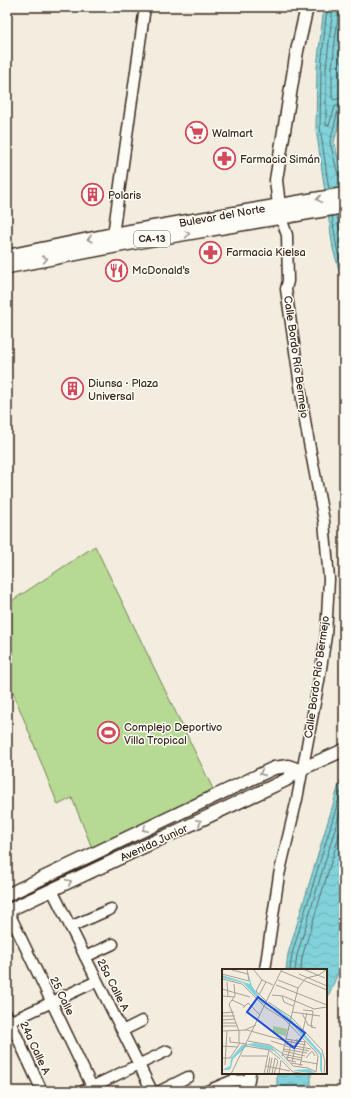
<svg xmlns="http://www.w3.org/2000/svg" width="351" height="1098" viewBox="0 0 351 1098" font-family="'Balsamiq Sans',sans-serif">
	<defs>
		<pattern id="water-waves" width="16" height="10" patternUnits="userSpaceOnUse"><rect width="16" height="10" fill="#81d2da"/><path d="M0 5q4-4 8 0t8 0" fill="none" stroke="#70b4bb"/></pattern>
	</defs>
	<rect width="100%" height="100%" fill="#f3ede0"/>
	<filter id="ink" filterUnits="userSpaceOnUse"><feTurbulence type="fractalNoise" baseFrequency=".025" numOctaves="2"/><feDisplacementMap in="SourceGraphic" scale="8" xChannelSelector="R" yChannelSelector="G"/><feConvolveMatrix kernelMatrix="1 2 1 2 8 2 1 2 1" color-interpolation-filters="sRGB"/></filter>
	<g filter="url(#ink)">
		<!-- green -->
		<path fill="#b6d993" stroke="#788258" d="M95 546 213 789 92 848 72 798 58 805 7 677V604Z"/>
		<!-- water -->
		<path fill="url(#water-waves)" stroke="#658f8f" d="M324 7H344V105L334 142 344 181V287L333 249 316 128 317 67Z
			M344 768V959L326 1001V970H286L288 954Z
			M277 1073H311V1091H277Z"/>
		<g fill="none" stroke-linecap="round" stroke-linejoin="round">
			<!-- shore -->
			<path stroke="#576d69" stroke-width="1" d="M327 7 321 68 320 127 329 190
				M333 7 326 68V126L329 125 335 107 344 103
				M339 7 332 68V98L334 100 344 97
				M344 108 338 111 330 142 338 175 344 178
				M337 215 344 256
				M332 216 337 249 344 273
				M290 970 292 954 344 782
				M295 970 297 955 344 799
				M301 970 302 957 344 820"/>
			<defs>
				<path id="minor" d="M113 235 145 7
					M52 890 152 1091
					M8 911 94 1091
					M70 927 111 909
					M85 957 113 944
					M265 970 279 875 297 799 319 681 326 636 329 579 324 521 306 427 286 289 288 281 287 235 281 218
					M7 1015 42 1091
					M7 1023 97 981
					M122 1031 142 1021
					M83 1091 167 1051
					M160 1091 188 1077
					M207 1091 231 1081 249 1080
					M247 1091 250 1073"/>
				<path id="major" d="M279 206 276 180 297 51 307 7
					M7 895 274 768 288 766 299 770
					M7 911 286 780 299 770 344 750"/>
				<path id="highway" d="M7 257 113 235 344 195
					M8 266 144 240 344 206"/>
			</defs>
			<!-- minor casing -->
			<use href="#minor" stroke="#3b2a1e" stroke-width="13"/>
			<!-- major casing -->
			<use href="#major" stroke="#3b2a1e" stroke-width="15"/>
			<!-- highway casing -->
			<use href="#highway" stroke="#3b2a1e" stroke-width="17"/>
			<!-- minor -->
			<use href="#minor" stroke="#fdfcf7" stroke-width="10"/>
			<!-- major -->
			<use href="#major" stroke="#fdfcf7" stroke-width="12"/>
			<!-- highway -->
			<use href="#highway" stroke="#fdfcf7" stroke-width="14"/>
		</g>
		<!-- one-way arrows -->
		<defs><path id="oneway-chevron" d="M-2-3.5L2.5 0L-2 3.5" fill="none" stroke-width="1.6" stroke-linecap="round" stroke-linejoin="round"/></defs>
		<g stroke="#9c938a">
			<use href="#oneway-chevron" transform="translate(319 199) rotate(170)"/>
			<use href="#oneway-chevron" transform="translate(187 234) rotate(-10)"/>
			<use href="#oneway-chevron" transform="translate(90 239) rotate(168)"/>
			<use href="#oneway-chevron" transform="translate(45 259) rotate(-11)"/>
			<use href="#oneway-chevron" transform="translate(262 773) rotate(156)"/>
			<use href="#oneway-chevron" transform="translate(199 822) rotate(-26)"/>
			<use href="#oneway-chevron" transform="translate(145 829) rotate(154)"/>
			<use href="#oneway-chevron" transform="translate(69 882) rotate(-25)"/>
		</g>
	</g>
	<!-- icons -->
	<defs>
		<symbol id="supermarket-ring" viewBox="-11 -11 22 22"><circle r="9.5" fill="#fdfcf7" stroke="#d1495b" stroke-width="1.5"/><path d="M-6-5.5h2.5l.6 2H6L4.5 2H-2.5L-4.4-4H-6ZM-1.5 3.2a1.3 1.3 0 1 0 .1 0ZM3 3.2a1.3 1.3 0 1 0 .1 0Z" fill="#d1495b"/></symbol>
		<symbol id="pharmacy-ring" viewBox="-11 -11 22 22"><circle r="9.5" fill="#fdfcf7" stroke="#d1495b" stroke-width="1.5"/><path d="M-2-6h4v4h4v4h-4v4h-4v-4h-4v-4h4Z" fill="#d1495b"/></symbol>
		<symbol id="building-ring" viewBox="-11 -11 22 22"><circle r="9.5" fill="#fdfcf7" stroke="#d1495b" stroke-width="1.5"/><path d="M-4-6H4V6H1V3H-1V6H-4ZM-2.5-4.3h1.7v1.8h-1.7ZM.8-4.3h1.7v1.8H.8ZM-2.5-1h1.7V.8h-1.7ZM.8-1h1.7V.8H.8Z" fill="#d1495b"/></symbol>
		<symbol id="restaurant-ring" viewBox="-11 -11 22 22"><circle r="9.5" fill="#fdfcf7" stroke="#d1495b" stroke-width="1.5"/><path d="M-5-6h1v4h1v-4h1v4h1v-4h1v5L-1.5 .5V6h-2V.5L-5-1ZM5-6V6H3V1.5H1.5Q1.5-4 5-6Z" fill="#d1495b"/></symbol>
		<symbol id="stadium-ring" viewBox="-11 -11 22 22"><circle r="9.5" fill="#fdfcf7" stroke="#d1495b" stroke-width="1.5"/><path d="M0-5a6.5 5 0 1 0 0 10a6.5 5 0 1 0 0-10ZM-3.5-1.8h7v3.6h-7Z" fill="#d1495b"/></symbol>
	</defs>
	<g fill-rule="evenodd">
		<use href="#supermarket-ring" x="184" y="120" width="25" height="25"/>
		<use href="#pharmacy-ring" x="212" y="146" width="25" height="25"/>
		<use href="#building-ring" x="80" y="182" width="25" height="25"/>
		<use href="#pharmacy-ring" x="198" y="240" width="25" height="25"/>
		<use href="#restaurant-ring" x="104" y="258" width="25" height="25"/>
		<use href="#building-ring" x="60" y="376" width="25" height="25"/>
		<use href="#stadium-ring" x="96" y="720" width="25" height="25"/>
	</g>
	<g text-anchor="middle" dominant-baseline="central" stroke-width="3" stroke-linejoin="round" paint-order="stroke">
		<!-- shield labels -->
		<rect fill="#fdfcf7" stroke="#75695f" stroke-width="1" x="134" y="231" width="36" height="16" rx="3"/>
		<g font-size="10" font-weight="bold" fill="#3b2a1e">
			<text x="152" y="239">CA-13</text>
		</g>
		<!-- poi labels -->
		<g font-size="11" fill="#3b2a1e" stroke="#fdfcf7" text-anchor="start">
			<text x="212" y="133">Walmart</text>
			<text x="240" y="159">Farmacia Simán</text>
			<text x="108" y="195">Polaris</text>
			<text x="226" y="252">Farmacia Kielsa</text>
			<text x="132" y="270">McDonald's</text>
			<text x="88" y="383">Diunsa • Plaza<tspan x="88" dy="13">Universal</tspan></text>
			<text x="124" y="727">Complejo Deportivo<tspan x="124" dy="13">Villa Tropical</tspan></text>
		</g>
		<!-- street labels -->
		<g font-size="11" fill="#3b2a1e" stroke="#fdfcf7">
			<text transform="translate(222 216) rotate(-10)">Bulevar del Norte</text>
			<text transform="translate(296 357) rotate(82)">Calle Bordo Río Bermejo</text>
			<text transform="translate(317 677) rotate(-82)">Calle Bordo Río Bermejo</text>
			<text transform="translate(154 843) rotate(-25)">Avenida Junior</text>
			<text transform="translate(113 985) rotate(63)">25a Calle A</text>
			<text transform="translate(62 996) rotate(64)">25 Calle</text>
			<text transform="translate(35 1048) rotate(65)">24a Calle A</text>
		</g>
	</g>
	<!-- overview -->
	<g transform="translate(222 969)">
		<rect width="105" height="105" fill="#f3ede0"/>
		<path d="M51 57 65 60 64 67 51 64Z" fill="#b6d993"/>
		<path d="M25 0 30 17 42 34 56 40 69 50 100 85V105L98 101V86L61 45 40 34 21 14 0 9V6L28 15ZM33 74 49 77 72 101 87 100 94 105 73 102 52 82 26 76 11 90 9 99 7 101H0L8 97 9 89 20 76Z" fill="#81d2da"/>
		<path fill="none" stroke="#a99f92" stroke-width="1" d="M25 0 27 12M31 0 40 11 51 16M81 0 103 9M10 1 26 5M59 2 105 21M0 5 27 12M77 5 105 17M0 10 20 15 43 38M40 11 34 22 45 33M56 11 76 19M5 13 6 27M54 16 105 36M0 20 28 28M37 26 44 13M50 26 61 27 92 40 105 38M0 27 12 28M60 27 62 33 71 37M10 31 23 37M46 33 69 48 100 81 103 93 102 105M7 35 17 62V74M7 35 13 27 12 15M43 38 62 50 93 82 96 87 94 103M21 39 26 34 38 46M81 41 91 42 89 58 94 59M70 43 98 47M0 44 12 43M80 44 86 56 91 57M0 47H13M0 51 13 50M0 54H14M0 57H15M23 61 34 56M81 61 85 44M0 62 25 61 64 72M8 68V73L25 75M64 70 83 73M70 71 65 91 74 93M26 72 48 76 61 85M49 72 62 76M64 72 84 76M63 75 89 80M0 77 16 78M24 77 47 81M63 77 87 82M62 80 85 84M47 81 58 90M62 82 83 87M61 85 80 89M61 86 71 97 86 99 94 103M19 87H45M60 87 76 19 84 9 97 6 105 0M64 88 79 91M0 89H8L18 74M84 89 90 82 93 87M60 92 71 103 86 105M79 92 96 95M70 93 75 70M69 94 81 96M3 96 5 62M44 97 68 102M78 97 83 72M9 105 60 0M42 105 47 81M45 105 48 88M47 105 50 89M50 105 53 89M52 105 56 92 53 89M57 105 59 91"/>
		<path fill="#1d4ed8" fill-opacity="0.15" stroke="#1d4ed8" stroke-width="2" d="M36 28 83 64 72 79 25 43Z"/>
		<rect width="105" height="105" fill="none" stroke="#3b2a1e" stroke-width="2"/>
	</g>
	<!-- margin -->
	<rect width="351" height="1098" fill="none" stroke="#fdfcf7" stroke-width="24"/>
	<rect x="12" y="12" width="327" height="1074" fill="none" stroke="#3b2a1e" stroke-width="1.5" filter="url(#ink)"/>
</svg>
